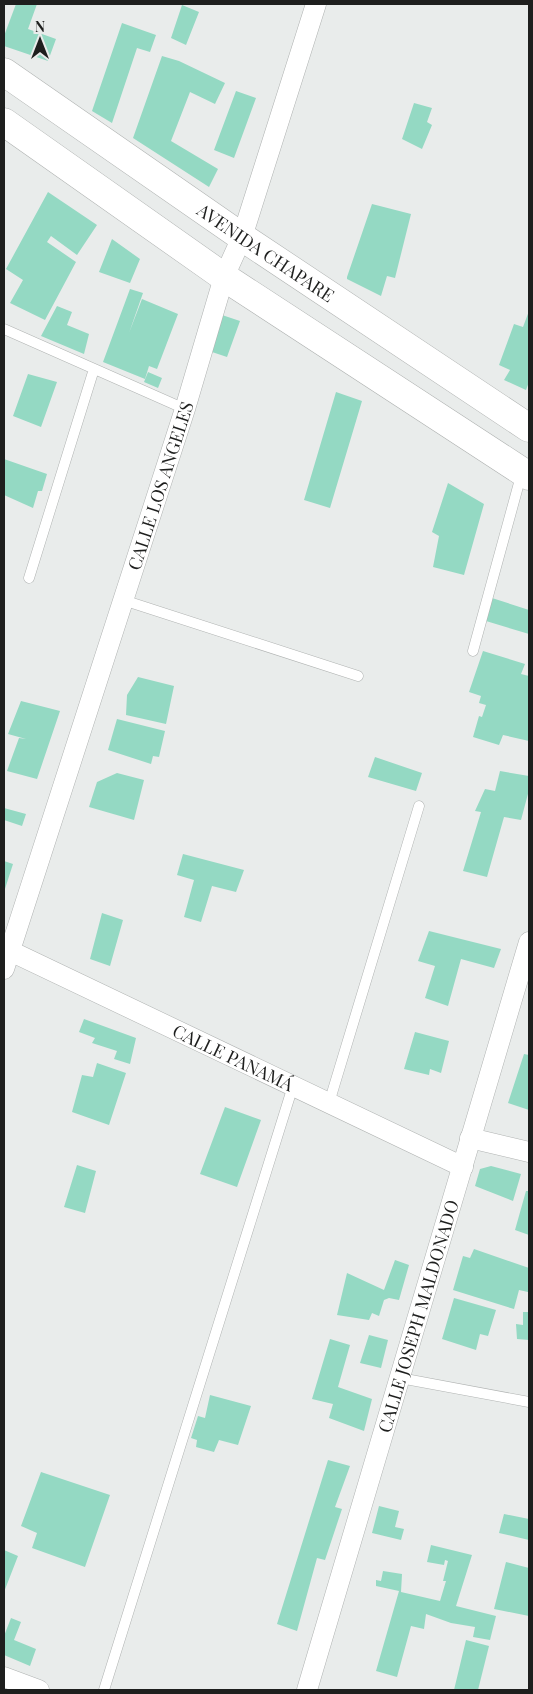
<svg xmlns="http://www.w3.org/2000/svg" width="533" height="1694" viewBox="0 0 533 1694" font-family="'Playfair Display',serif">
	<rect width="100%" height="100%" fill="#e9eceb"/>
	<!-- building -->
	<path fill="#94d9c3" d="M16 4H37L28 29 56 39 48 61 4 46V36Z
		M182 5 199 12 186 45 171 38Z
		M122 23 156 35 150 52 137 48 112 123 92 111Z
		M162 56 179 61 225 83 215 104 190 92 171 141 218 169 209 187 133 138Z
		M236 91 256 98 234 158 214 150Z
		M414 103 432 108 427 122 432 125 422 149 402 139Z
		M48 192 97 225 77 255 51 236 47 242 76 262 45 320 10 303 23 280 6 269Z
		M372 204 411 214 395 278 387 276 381 296 347 279V277Z
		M112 239 140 259 130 283 99 272Z
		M130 289 143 293 129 333 142 299 178 314 157 369 149 366 145 379 103 362Z
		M57 306 72 312 67 325 89 334 84 354 41 336Z
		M529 311V382L526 390 504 380 510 370 499 365 514 324 523 327Z
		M219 314 240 321 227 357 206 350Z
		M148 372 162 378 158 388 144 382Z
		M28 374 57 382 41 427 13 416Z
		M336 392 362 401 330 508 304 500Z
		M4 459 47 474 42 491H38L33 508 4 495Z
		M448 483 484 504 464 575 433 567 439 536 432 532Z
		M492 598 529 610V634L486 621Z
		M483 651 525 664 521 674 529 676V741L503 735 499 745 473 737 479 716 482 717 486 705 479 703 481 696 469 692Z
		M138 677 174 686 166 724 126 715 127 695Z
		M21 701 60 711 37 779 7 771 19 738 26 739 8 734Z
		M117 719 165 731 159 757 153 756 151 764 108 750Z
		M375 757 422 773 416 791 368 777Z
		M500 771 529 776V790L521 820 504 817 487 877 463 871 481 812 475 811 485 789 495 791Z
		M117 773 144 780 134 820 89 807 97 782Z
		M4 808 26 814 22 826 4 820Z
		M183 854 244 870 236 892 212 886 201 922 184 917 194 880 177 875Z
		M4 861 13 864 4 892Z
		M102 913 123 920 110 966 90 959Z
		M429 931 501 949 494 968 461 959 448 1006 425 998 435 966 418 961Z
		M84 1019 136 1038 130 1064 114 1059 117 1051 92 1043 95 1038 79 1032Z
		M415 1032 449 1041 441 1073 430 1069 429 1075 404 1069Z
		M524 1054 529 1055V1110L508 1103Z
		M97 1063 126 1073 109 1125 72 1112 82 1075 93 1077Z
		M225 1107 261 1120 237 1187 200 1174Z
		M77 1165 96 1171 85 1213 64 1207Z
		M491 1166 521 1174 513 1201 475 1186 480 1169Z
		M526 1191H529V1235L515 1230Z
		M474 1249 529 1268 528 1292 519 1290 514 1309 453 1290 463 1256 470 1258Z
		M395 1260 409 1265 399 1300 389 1298 384 1300 379 1316 372 1313 369 1320 337 1315 347 1273 384 1290Z
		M454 1298 496 1310 488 1336 480 1334 476 1350 442 1339Z
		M523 1312H529V1340L517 1339 516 1324 523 1325Z
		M369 1335 388 1340 381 1368 360 1363Z
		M330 1339 350 1345 338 1387 372 1399 364 1431 329 1418 333 1404 312 1399Z
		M210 1395 251 1406 238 1445 219 1440 214 1452 196 1447 197 1440 191 1438 198 1416 205 1418Z
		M328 1460 350 1466 335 1507 342 1509 325 1560 317 1558 297 1631 277 1624Z
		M41 1472 110 1495 85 1567 32 1548 37 1533 21 1526Z
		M379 1506 399 1511 395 1527 404 1529 401 1540 372 1533Z
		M504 1514 529 1519V1540L499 1533Z
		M431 1545 472 1555 456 1606 496 1616 490 1640 473 1637 475 1627 451 1623 426 1614 424 1629 411 1626 397 1677 376 1671 399 1591 376 1586V1580L381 1581 383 1571 402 1574 401 1592 440 1601 446 1581H443L448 1561 445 1560 444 1565 427 1562Z
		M4 1550 18 1556 4 1592Z
		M506 1562 529 1568V1616L494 1609Z
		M11 1618 21 1622 14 1640 36 1649 30 1666 4 1655V1636Z
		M466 1640 489 1646 478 1690H454Z"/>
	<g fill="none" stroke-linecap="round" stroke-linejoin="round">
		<defs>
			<path id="service" d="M4 329 185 409
				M29 578 94 369
				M123 600 358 676
				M473 651 522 472
				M329 1103 419 806
				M400 1378 529 1402
				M104 1690 293 1086"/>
			<g id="minor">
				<path id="s1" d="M4 948 463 1167"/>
				<path id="s2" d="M4 969 185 409 224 277 242 237 316 4"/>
				<path d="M470 1138 529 1152"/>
				<path d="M4 1677 39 1690"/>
				<path id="s3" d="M307 1690 529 942"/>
			</g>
			<g id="primary">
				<path id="s4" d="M4 72 242 237 529 428"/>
				<path d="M4 122 224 277 529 476"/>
			</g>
		</defs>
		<!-- service casing -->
		<use href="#service" stroke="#b0b3b2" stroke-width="11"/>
		<!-- minor casing -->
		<use href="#minor" stroke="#b0b3b2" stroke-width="21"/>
		<!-- primary casing -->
		<use href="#primary" stroke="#b0b3b2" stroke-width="29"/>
		<!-- service -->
		<use href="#service" stroke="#fff" stroke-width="10"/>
		<!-- minor -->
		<use href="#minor" stroke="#fff" stroke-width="20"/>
		<!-- primary -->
		<use href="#primary" stroke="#fff" stroke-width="28"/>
	</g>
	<g text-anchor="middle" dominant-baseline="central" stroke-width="4" stroke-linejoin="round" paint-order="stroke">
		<!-- street labels -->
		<g font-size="18" fill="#1e1f1e" stroke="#e9eceb">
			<text stroke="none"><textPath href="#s4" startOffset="318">AVENIDA CHAPARE</textPath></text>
			<text stroke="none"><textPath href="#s2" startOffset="508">CALLE LOS ANGELES</textPath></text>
			<text stroke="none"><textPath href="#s1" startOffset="254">CALLE PANAMÁ</textPath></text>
			<text stroke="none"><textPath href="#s3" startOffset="390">CALLE JOSEPH MALDONADO</textPath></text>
		</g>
	</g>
	<!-- border -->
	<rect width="533" height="1694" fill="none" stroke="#1e1f1e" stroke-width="10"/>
	<!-- north arrow -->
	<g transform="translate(40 40)" stroke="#e9eceb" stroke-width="4" paint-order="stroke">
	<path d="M0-4L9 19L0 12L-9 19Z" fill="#1e1f1e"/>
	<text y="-8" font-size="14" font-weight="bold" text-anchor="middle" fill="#1e1f1e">N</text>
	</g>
</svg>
